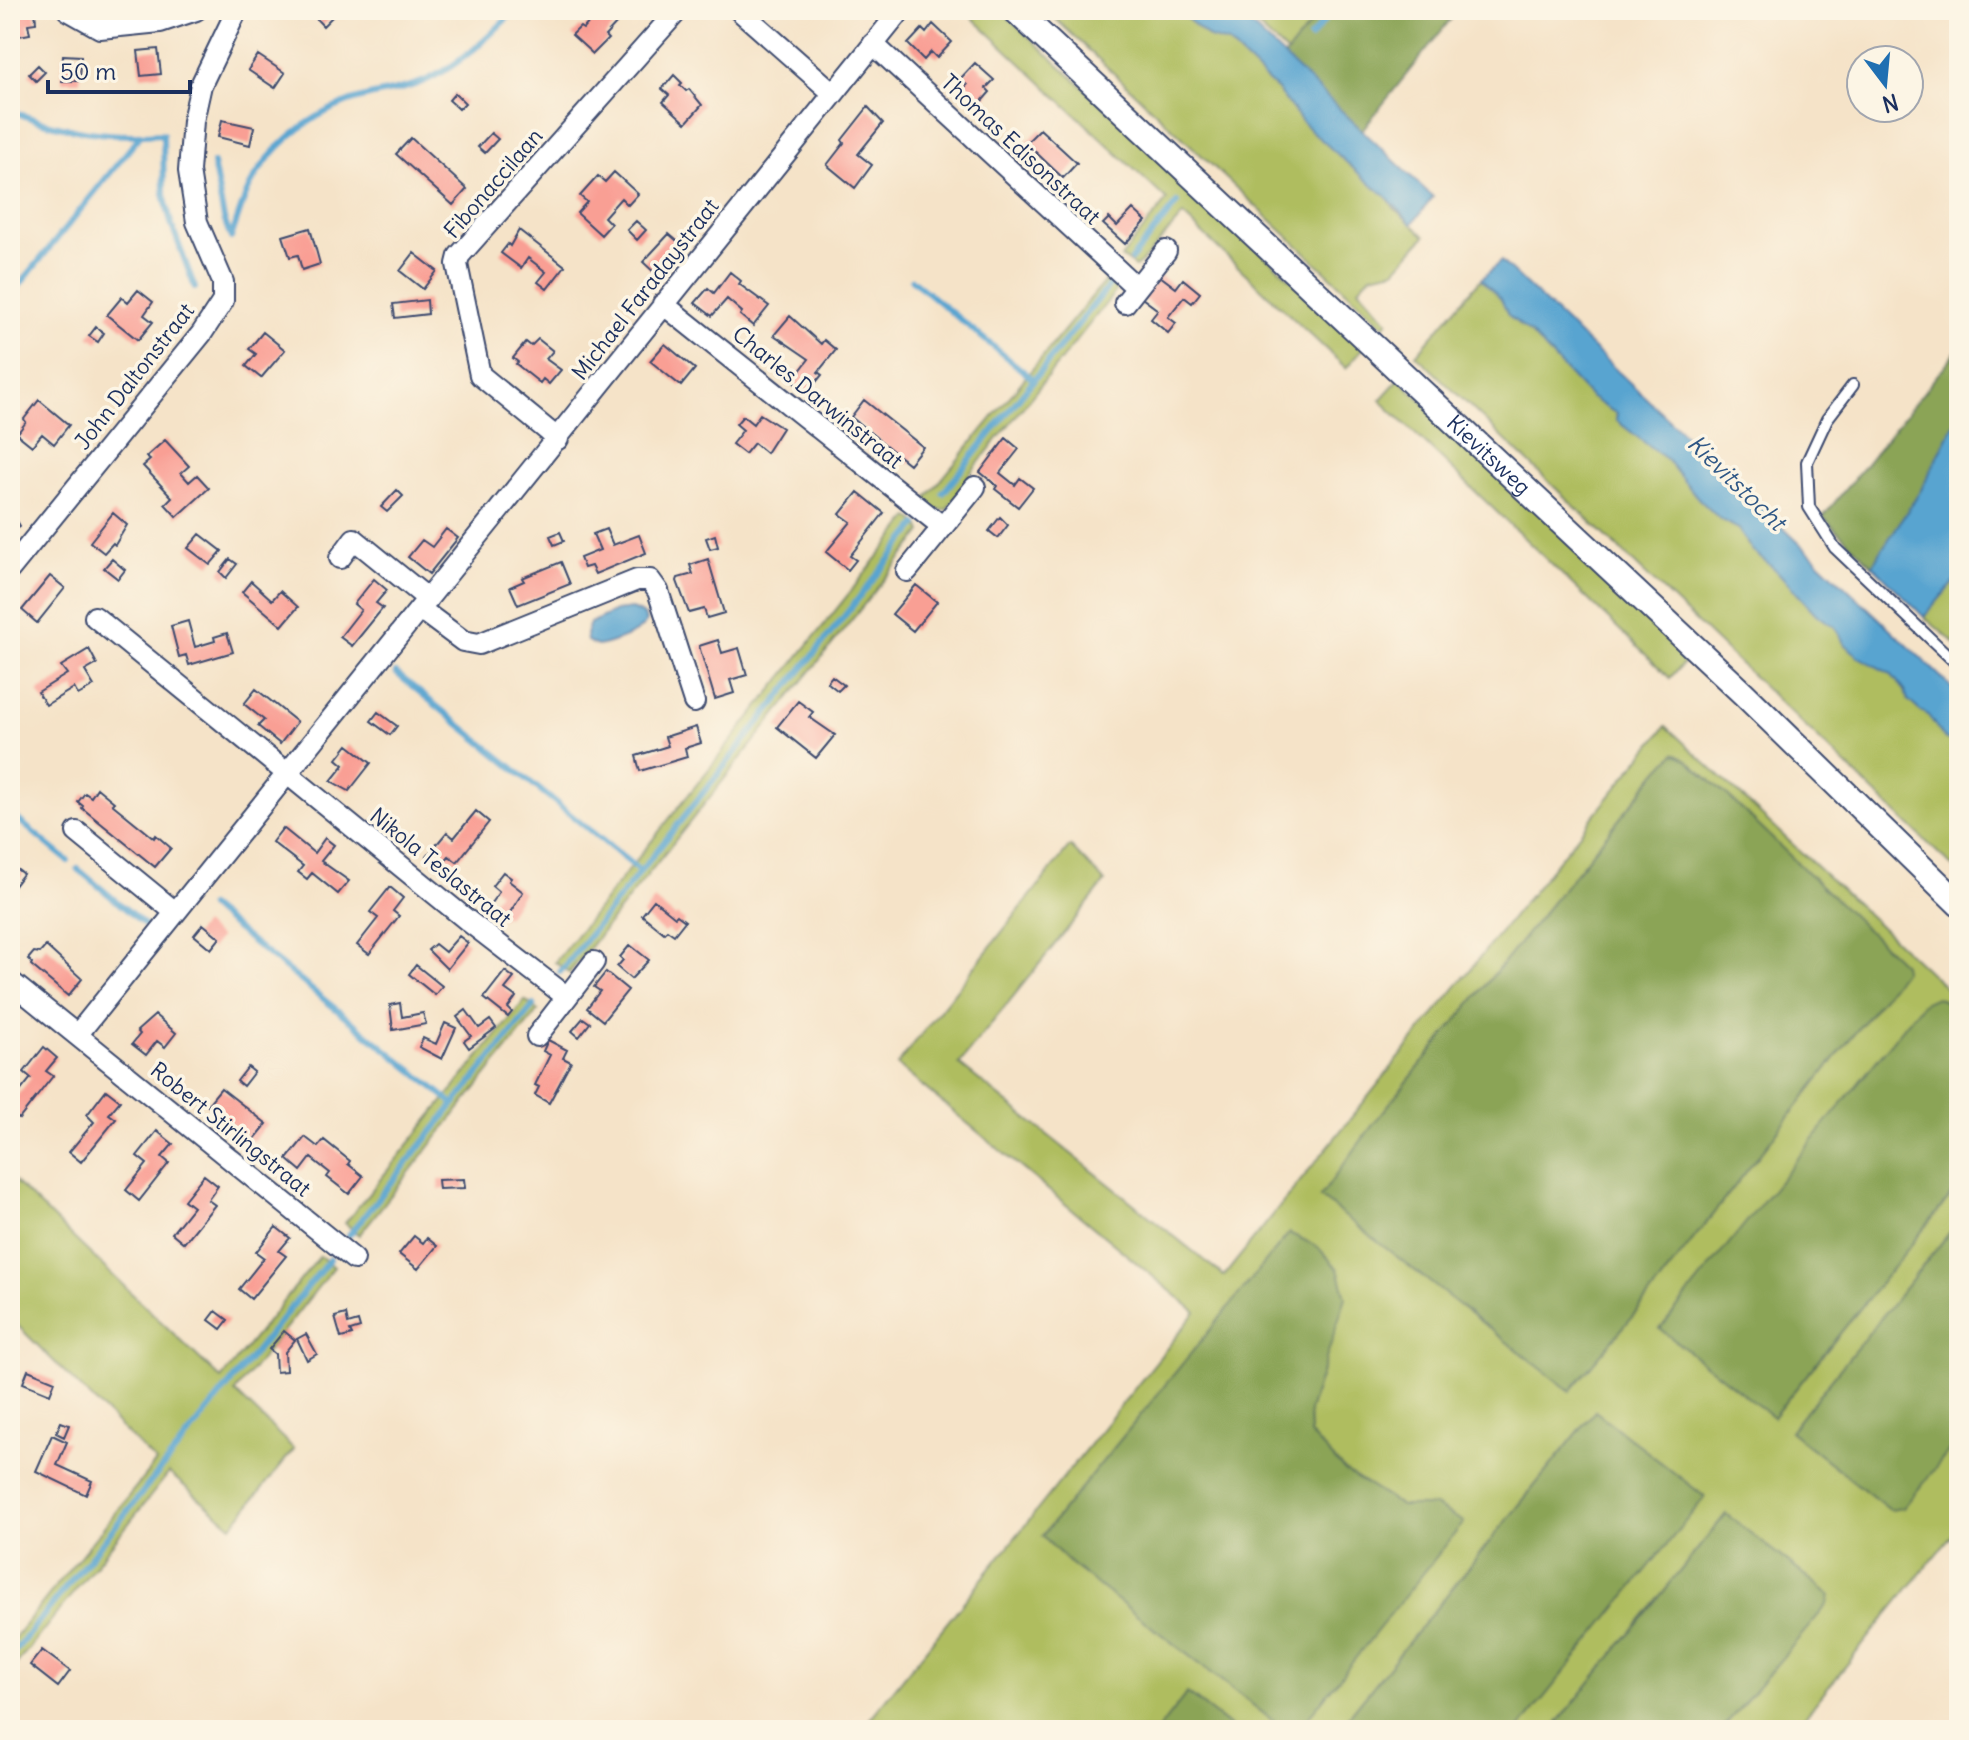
<svg xmlns="http://www.w3.org/2000/svg" width="1969" height="1740" viewBox="0 0 1969 1740" font-family="Delius,sans-serif">
	<rect width="100%" height="100%" fill="#fcf5e5"/>
	<filter id="ink" filterUnits="userSpaceOnUse"><feTurbulence type="fractalNoise" baseFrequency=".0125" numOctaves="2"/><feDisplacementMap in="SourceGraphic" scale="16" xChannelSelector="R" yChannelSelector="G"/><feConvolveMatrix kernelMatrix="1 2 1 2 8 2 1 2 1" color-interpolation-filters="sRGB"/></filter>
	<filter id="wash" filterUnits="userSpaceOnUse"><feTurbulence type="fractalNoise" baseFrequency=".006" numOctaves="4" result="noise"/><feDisplacementMap in="SourceGraphic" scale="32" xChannelSelector="R" yChannelSelector="G"/><feGaussianBlur stdDeviation="1.8" result="paint"/><feColorMatrix in="noise" values="0 0 0 0 0 0 0 0 0 0 0 0 0 0 0 0 0 1.4 0 .05"/><feComposite in="paint" operator="in"/></filter>
	<g filter="url(#wash)">
		<rect width="100%" height="100%" fill="#f5e3c8"/>
		<!-- green -->
		<path fill="#afbd5f" stroke="#65765e" stroke-width="2" fill-rule="evenodd" d="M964 10H1000L1364 347 1346 368 1183 215 1142 262 1135 267 1121 257 1167 200Z
			M1046 10H1177L1210 38 1228 43 1278 91 1305 125 1373 186 1386 194 1394 208 1425 236 1395 270 1371 275 1359 288 1388 321 1384 326Z
			M1240 10H1420L1343 104Z
			M1108 277 1114 284 1116 291 968 476 971 479 946 510H934L923 502Z
			M1481 279 1501 299 1509 315 1530 333 1590 397 1617 414 1616 420 1667 460 1698 498 1721 520 1739 529 1745 535 1747 544 1776 570 1816 614 1835 627 1845 645 1859 657 1891 674 1905 691 1908 700 1920 711 1927 713 1944 738 1959 748V873L1416 355Z
			M1399 379 1690 655 1670 678 1380 400Z
			M910 517 919 525 922 532 569 973 555 962Z
			M1959 576V647L1924 617Z
			M1666 726 1959 1000V1016L1943 1000 1936 997 1773 1417 1959 1185V1221L1790 1431 1890 1510 1903 1507 1959 1439V1526L1794 1730H1721L1736 1711 1726 1514 1552 1730H1518L1704 1497 1595 1411 1338 1730H1298L1435 1506H1401L1345 1471 1310 1434 1309 1411 1326 1358 1289 1234 1042 1536 1072 1565 1285 1730H1235L1187 1693 1158 1730H861L1196 1312 897 1065 1070 846 1105 882 959 1064 1224 1276ZM1675 754 1686 759 1732 800 1904 970 1637 1311 1320 1197 1378 1118 1659 770Z
			M525 1000 538 1011 359 1235 345 1223Z
			M10 1177 221 1379 320 1256 334 1267 235 1392 294 1449 232 1526 169 1473 10 1672V1643L156 1462 10 1318Z"/>
		<!-- forest -->
		<path fill="#8ba456" stroke="#536a5a" stroke-width="2" d="M1322 10H1458L1362 130 1284 57Z
			M1959 348V415L1921 490 1872 565 1823 517Z
			M1675 753 1686 759 1732 800 1903 964 1904 970 1637 1311 1570 1391 1320 1197 1378 1118 1659 770Z
			M1936 997 1943 1000 1959 1016V1185L1773 1417 1660 1329 1923 1003Z
			M1959 1221V1439L1903 1508 1890 1510 1790 1431Z
			M1289 1233 1317 1246 1338 1269 1346 1297 1309 1411 1310 1434 1345 1471 1401 1506H1435L1464 1522 1298 1730H1285L1072 1565 1042 1536Z
			M1595 1411 1705 1497 1518 1730H1338Z
			M1726 1514 1830 1595 1828 1604 1721 1730H1552Z
			M1187 1693 1235 1730H1158Z"/>
		<!-- water -->
		<path fill="#58a4d0" stroke="#3a6a97" stroke-width="2" d="M1177 10H1232L1241 16 1433 197 1412 224C1398 211 1389 196 1373 186L1305 125 1278 91 1228 43 1210 38Z
			M1501 261 1959 694V748L1944 738 1927 714 1920 711 1908 700 1905 691 1891 674 1859 657 1845 644 1835 627 1816 614 1776 570 1752 550 1739 529 1721 520 1698 498 1667 460 1616 420 1617 414 1590 397 1530 333 1508 315 1501 299 1481 279Z
			M1959 415V576L1924 617 1872 565 1921 490Z
			M631 609C674 624 610 644 597 646L587 641 586 634 590 623 615 611Z"/>
		<g fill="none" stroke-linecap="round" stroke-linejoin="round">
			<!-- stream -->
			<path stroke="#58a4d0" stroke-width="6" d="M1310 38 1333 10
				M10 110C59 131 109 138 163 134L164 194 171 223 195 288
				M213 163 224 219 231 238C237 221 242 202 250 186 270 148 306 118 346 103 374 92 400 93 429 79 462 63 489 37 515 10
				M1131 260 1177 203
				M912 280 1034 380
				M10 297 140 136
				M943 493 1112 282
				M396 673 640 871
				M10 813 68 861
				M78 869 145 925
				M209 907 454 1104
				M560 972 917 525
				M349 1235 534 1005
				M10 1657 330 1259"/>
		</g>
		<g id="blocks">
			<!-- building -->
			<path fill="#f99f94" d="M10 10H35L36 23 28 24 30 34 13 37Z
				M308 10H339L323 26Z
				M600 10H605L618 22 605 36 608 39 593 54 572 35 580 27 583 29Z
				M933 24 952 42 937 58 931 52 924 60 908 44 922 29 926 33Z
				M158 49 161 74 141 76 138 51Z
				M63 55 81 56 80 81H62Z
				M258 55 285 73 275 88 248 70Z
				M975 63 994 80 986 88 990 92 976 108 960 92 967 85 960 79Z
				M38 65 45 72 36 81 29 74Z
				M674 75 682 83 680 85 686 91 689 89 702 105 686 123 663 102 669 95 662 89Z
				M455 93 465 103 459 109 449 100Z
				M868 107 883 123 858 154 872 165 855 188 827 165 844 143 842 140Z
				M222 120 254 127 250 145 218 137Z
				M1040 129 1077 163 1063 178 1026 143Z
				M491 133 498 139 485 153 478 147Z
				M411 138 467 189 453 205 396 154Z
				M614 172 638 194 628 205 621 198 604 217 611 224 601 235 577 213 587 202 580 196 598 176 605 182Z
				M1133 209 1146 221 1125 244 1103 224 1109 218 1117 226Z
				M636 221 646 230 637 240 627 230Z
				M310 228 320 264 302 270 298 255 290 257 283 236Z
				M519 230 565 266 547 289 538 282 546 272 528 258 521 268 501 253 508 244 510 246Z
				M669 234 683 246 657 275 643 262Z
				M414 253 437 271 423 289 400 271Z
				M730 272 741 281 739 284 769 306 753 326 740 315 742 312 727 299 712 316 695 303 708 288 714 293Z
				M1160 276 1176 288 1183 279 1200 293 1192 303 1184 297 1168 317 1176 323 1168 333 1151 319 1158 310 1142 298Z
				M138 290 153 302 144 315 153 322 138 340 107 315 122 297 128 302Z
				M427 300 428 314 395 318 393 304Z
				M790 316 821 344 824 340 836 350 818 372 822 375 807 393 792 381 809 359 774 335Z
				M96 327 104 333 98 342 89 336Z
				M263 332 285 350 261 378 246 366 256 354 249 349Z
				M538 339 553 351 546 359 561 370 549 384 543 379 540 383 516 364 518 362 513 358 526 342 531 346Z
				M665 344 695 369 681 386 650 361Z
				M39 400 69 425 54 444 42 434 32 446 17 434 26 422 24 419Z
				M864 400 923 447 909 464 851 417Z
				M760 414 782 428 766 453 754 443 745 454 732 444 743 430 736 424 743 416 753 424Z
				M1006 438 1019 449 1000 473 1015 485 1020 478 1033 488 1018 507 995 489 997 486 980 472Z
				M165 440 189 466 181 473 189 482 197 475 209 488 177 517 165 504 172 497 143 466 150 460 146 457Z
				M397 490 403 496 387 512 381 507Z
				M858 492 884 513 850 556 856 560 848 570 826 552 851 522 840 514Z
				M10 509 20 526 10 532Z
				M113 513 127 525 115 545 113 543 104 553 90 542Z
				M1000 517 1008 525 998 538 989 531Z
				M446 529 458 538 429 574 408 557 422 540 432 547Z
				M606 529 613 545 639 535 646 553 595 574 591 566 584 568 580 558 600 550 593 534Z
				M560 532 564 541 554 545 550 536Z
				M200 534 222 551 210 565 188 548Z
				M715 535 718 547 710 549 706 538Z
				M112 559 125 570 118 579 104 568Z
				M230 559 237 564 226 578 220 572Z
				M708 559 724 613 707 618 704 609 689 613 677 581 678 578 693 574 690 565Z
				M561 562 570 584 518 605 510 587 524 581 522 578Z
				M50 576 65 588 37 623 22 610Z
				M374 579 387 590 376 603 383 608 352 646 340 637 361 610 354 604Z
				M251 581 272 600 280 591 298 607 282 626 242 592Z
				M916 585 937 602 913 631 892 614Z
				M188 621 195 647 215 641 214 637 227 633 233 652 189 665 186 655 179 657 171 626Z
				M718 640 722 653 739 648 747 675 730 680 734 693 715 699 699 646Z
				M89 649 97 664 85 671 94 686 78 695 74 688 46 705 38 692 67 674 61 666Z
				M832 676 844 685 838 691 827 682Z
				M256 689 297 722 280 744 258 726 264 720 244 704Z
				M798 701 813 712 809 717 835 735 816 758 777 727Z
				M378 712 397 726 390 735 371 721Z
				M696 727 701 743 685 748 687 757 640 771 636 756 668 746 665 737Z
				M348 745 371 763 349 791 331 781 344 765 337 759Z
				M97 788 114 802 112 804 154 838 156 835 171 848 155 867 82 808 83 806 78 802 85 793 91 797Z
				M476 811 489 822 457 862 449 856 440 867 427 856 447 832 454 838Z
				M283 828 314 853 325 838 334 845 321 861 349 881 338 894 312 873 307 879 298 872 303 866 272 842Z
				M10 864 23 874 10 891Z
				M503 872 511 878 509 881 523 892 507 917 504 915 502 918 488 907 499 892 492 886Z
				M390 887 403 898 393 911 399 916 369 954 357 945 378 918 370 912Z
				M654 900 675 917 677 915 685 921 674 935 667 930 664 933 642 915Z
				M203 924 220 938 211 949 194 935Z
				M459 936 468 943 447 969 428 950 435 944 445 952Z
				M630 945 649 960 631 979 617 967 623 960 620 957Z
				M46 946 82 979 68 996 31 965 32 963 28 959 34 952 40 953Z
				M416 965 442 986 435 995 409 974Z
				M505 971 514 978 505 989 516 997 508 1008 512 1012 508 1017 484 998Z
				M606 972 628 990 603 1021 587 1008 600 991 594 987Z
				M400 1003 402 1017 423 1013 426 1024 393 1030 390 1005Z
				M466 1010 479 1028 490 1020 496 1028 469 1048 464 1041 471 1036 457 1017Z
				M155 1015 176 1033 165 1047 157 1041 146 1055 132 1044 140 1034 137 1031Z
				M583 1018 590 1023 579 1037 572 1031Z
				M445 1023 456 1028 442 1059 419 1047 423 1038 436 1044Z
				M548 1040 567 1050 563 1058 571 1062 549 1103 535 1095 539 1087 535 1085 550 1055 543 1051Z
				M44 1047 57 1058 46 1071 53 1076 19 1119 10 1112V1104L31 1078 24 1072Z
				M248 1067 254 1072 243 1086 237 1081Z
				M221 1088 267 1124 253 1141 207 1105Z
				M106 1090 120 1101 109 1114 116 1119 81 1162 69 1152 94 1122 87 1115Z
				M157 1131 173 1144 162 1157 169 1163 139 1201 126 1190 147 1164 137 1156Z
				M305 1137 318 1147 324 1140 350 1161 348 1164 363 1176 349 1194 327 1177 330 1173 311 1158 301 1171 287 1159Z
				M204 1175 218 1186 208 1200 215 1205 184 1243 172 1233 193 1207 184 1200Z
				M464 1179 465 1188 439 1189 438 1180Z
				M276 1227 290 1238 279 1251 286 1256 251 1299 239 1289 264 1258 256 1252Z
				M414 1236 423 1243 427 1238 437 1246 418 1269 399 1254Z
				M216 1311 228 1320 221 1329 209 1320Z
				M346 1314 348 1324 358 1321 360 1328 350 1331 352 1335 341 1338 335 1317Z
				M284 1331 295 1340 285 1352 286 1371 276 1372 275 1354 269 1349Z
				M306 1334 317 1354 307 1360 297 1339Z
				M28 1370 55 1381 50 1394 23 1383Z
				M61 1422 69 1425 64 1437 56 1433Z
				M52 1435 67 1442 57 1465 92 1481 86 1495 36 1471Z
				M42 1650 70 1671 58 1687 30 1665Z"/>
		</g>
	</g>
	<g filter="url(#ink)">
		<use href="#blocks" fill-opacity="0" stroke="#3c4a6e" stroke-width="2"/>
		<g fill="none" stroke-linecap="round" stroke-linejoin="round">
			<defs>
				<path id="service" d="M1853 385 1827 419 1807 462 1809 507 1835 548 1959 666"/>
				<path id="minor" d="M68 10 100 28 160 22 196 10
					M739 10 833 93
					M873 44 1137 288
					M1125 303 1166 251
					M663 304 943 527
					M558 439 480 375 457 264 459 256 678 10
					M340 558 354 539 428 599
					M10 569 202 333 223 301V282L197 222 189 171 193 121 201 85 237 10
					M907 571 975 487
					M420 609 463 641 479 644 637 580H650L658 591 694 702
					M95 617 467 920 567 997
					M77 832 175 912
					M10 981 354 1259
					M77 1035 901 10
					M537 1036 594 962"/>
				<g id="tertiary">
					<path id="s1" d="M1015 10 1743 693 1959 904"/>
				</g>
			</defs>
			<!-- service casing -->
			<use href="#service" stroke="#3c4a6e" stroke-width="14"/>
			<!-- minor casing -->
			<use href="#minor" stroke="#3c4a6e" stroke-width="24"/>
			<!-- tertiary casing -->
			<use href="#tertiary" stroke="#3c4a6e" stroke-width="28"/>
			<!-- service -->
			<use href="#service" stroke="#fff" stroke-width="10"/>
			<!-- minor -->
			<use href="#minor" stroke="#fff" stroke-width="20"/>
			<!-- tertiary -->
			<use href="#tertiary" stroke="#fff" stroke-width="24"/>
		</g>
	</g>
	<g text-anchor="middle" dominant-baseline="central" stroke-width="7" stroke-linejoin="round" paint-order="stroke">
		<!-- street labels -->
		<g font-size="22" fill="#1b2f5e" stroke="#fcf5e5">
			<text transform="translate(1021 149) rotate(43)">Thomas Edisonstraat</text>
			<text transform="translate(493 183) rotate(-49)">Fibonaccilaan</text>
			<text transform="translate(645 289) rotate(-52)">Michael Faradaystraat</text>
			<text transform="translate(134 376) rotate(-52)">John Daltonstraat</text>
			<text transform="translate(818 397) rotate(39)">Charles Darwinstraat</text>
			<text stroke="none"><textPath href="#s1" startOffset="650">Kievitsweg</textPath></text>
			<text transform="translate(441 867) rotate(39)">Nikola Teslastraat</text>
			<text transform="translate(231 1129) rotate(39)">Robert Stirlingstraat</text>
		</g>
		<!-- water labels -->
		<g font-size="24" font-style="italic" fill="#305886" stroke="#fcf5e5">
			<text transform="translate(1737 482) rotate(44)">Kievitstocht</text>
		</g>
	</g>
	<!-- margin -->
	<rect width="1969" height="1740" fill="none" stroke="#fcf5e5" stroke-width="40"/>
	<!-- north arrow -->
	<g transform="translate(1885 84) rotate(164)"><circle r="38" fill="#fcf5e5" stroke="#a2a6af" stroke-width="2"/>
	<path d="M0-6L14 30L0 20L-14 30Z" fill="#1f6fb2"/>
	<text y="-12" font-size="22" font-weight="bold" text-anchor="middle" fill="#1b2f5e">N</text>
	</g>
	<!-- scale -->
	<path d="M48 80v12h142v-12" fill="none" stroke="#1b2f5e" stroke-width="4"/>
	<text x="60" y="80" font-size="24" fill="#1b2f5e" stroke="#fcf5e5" stroke-width="6" paint-order="stroke">50 m</text>
</svg>
